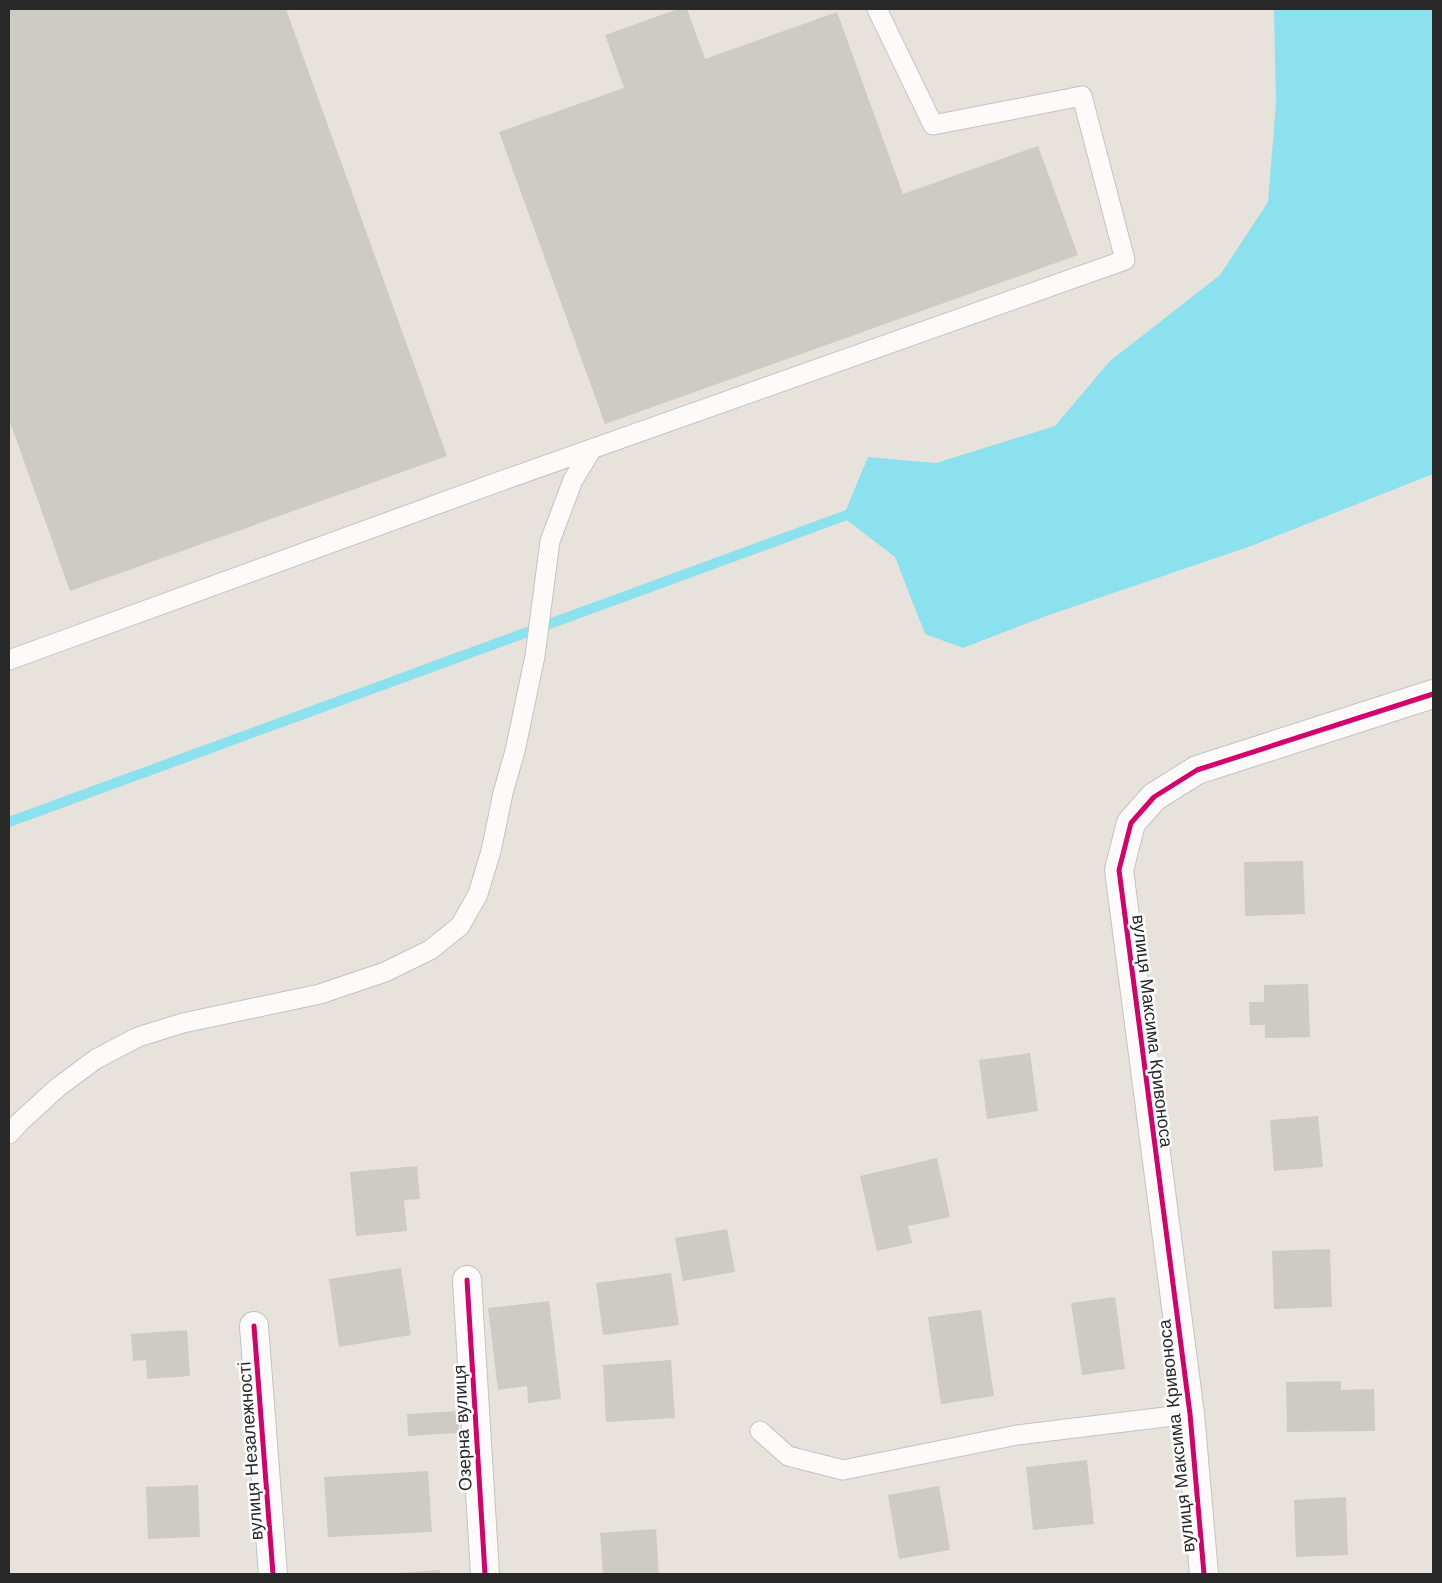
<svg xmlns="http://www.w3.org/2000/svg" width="1442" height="1583" viewBox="0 0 1442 1583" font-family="'Work Sans',sans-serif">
	<rect width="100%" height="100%" fill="#e8e2dc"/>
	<!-- water -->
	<path fill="#8be1ee" d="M1274 9H1433V474L1251 546 1046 616 963 648 925 634 895 557 843 517 868 457 936 463 1055 426 1110 361 1220 275 1268 202 1276 103Z"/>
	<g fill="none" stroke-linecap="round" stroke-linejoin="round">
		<!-- stream -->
		<path stroke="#8be1ee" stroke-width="10" d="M9 822 855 512"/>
	</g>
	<!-- building -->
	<path fill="#cecac6" d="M9 9H286L447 456 70 591 9 419Z
		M678 9H687L705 59 837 12 903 194 1038 146 1078 255 605 424 499 132 624 88 605 35Z
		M1303 861 1305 914 1245 916 1244 862Z
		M1308 984 1310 1037 1265 1038V1025H1250L1249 1002H1264V985Z
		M1030 1053 1038 1111 987 1119 979 1060Z
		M1318 1116 1323 1167 1274 1171 1270 1120Z
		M937 1158 950 1217 908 1226 912 1243 877 1251 860 1176Z
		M417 1166 420 1199 404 1200 407 1231 356 1236 350 1172Z
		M727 1229 735 1272 683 1281 675 1238Z
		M1330 1249 1332 1307 1274 1309 1272 1251Z
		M401 1268 411 1335 339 1347 329 1279Z
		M671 1273 679 1325 603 1335 596 1283Z
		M1115 1297 1125 1369 1082 1375 1071 1303Z
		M549 1301 561 1399 528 1403 527 1386 498 1390 488 1308Z
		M981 1310 994 1396 941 1404 928 1317Z
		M187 1330 190 1376 147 1379 146 1360 133 1361 131 1334Z
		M671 1360 675 1418 606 1422 603 1365Z
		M1341 1381V1390L1374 1389 1375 1431 1287 1432 1286 1382Z
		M458 1411 459 1433 408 1436 407 1414Z
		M1087 1460 1094 1524 1033 1530 1026 1467Z
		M428 1471 432 1532 328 1537 324 1477Z
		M198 1485 200 1537 148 1539 146 1487Z
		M939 1486 950 1550 899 1559 888 1495Z
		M1346 1497 1348 1555 1296 1557 1294 1500Z
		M656 1529 659 1574H603L600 1533Z
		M440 1570V1574H399V1573Z"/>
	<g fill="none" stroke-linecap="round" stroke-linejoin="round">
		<defs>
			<path id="service" d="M9 660 501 481 1125 260 1082 96 933 125 877 9
				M9 1134 21 1121 57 1088 96 1059 138 1037 183 1023 320 994 385 972 430 950 460 926 478 894 491 851 503 793 515 751 535 656 550 541 573 480 592 449
				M760 1431 788 1456 843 1470 1017 1435 1190 1414"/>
			<path id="minor" d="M467 1280 485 1574
				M254 1326 273 1574
				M1204 1574 1190 1414 1119 870 1131 823 1154 797 1197 770 1433 694"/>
		</defs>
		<!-- service casing -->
		<use href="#service" stroke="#c4c2c2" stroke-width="21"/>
		<!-- minor casing -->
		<use href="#minor" stroke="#c4c2c2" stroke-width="30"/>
		<!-- service -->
		<use href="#service" stroke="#fcfbfa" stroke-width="19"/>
		<!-- minor -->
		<use href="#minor" stroke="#fcfbfa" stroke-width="28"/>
		<defs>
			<path id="cycleway" d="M467 1280 485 1574
				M254 1326 273 1574
				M1204 1574 1190 1414 1119 870 1131 823 1154 797 1197 770 1433 694"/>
		</defs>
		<!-- cycleway casing -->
		<use href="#cycleway" stroke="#fff" stroke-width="8"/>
		<!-- cycleway -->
		<use href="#cycleway" stroke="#d6006c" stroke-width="5"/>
	</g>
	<g text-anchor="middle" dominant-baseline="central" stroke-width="5" stroke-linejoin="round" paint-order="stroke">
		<!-- street labels -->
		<g font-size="18" fill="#282828" stroke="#fff">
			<text transform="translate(1153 1031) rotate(83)">вулиця Максима Кривоноса</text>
			<text transform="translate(462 1428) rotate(-93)">Озерна вулиця</text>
			<text transform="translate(1176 1436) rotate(-96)">вулиця Максима Кривоноса</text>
			<text transform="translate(250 1451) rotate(-94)">вулиця Незалежності</text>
		</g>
	</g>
	<!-- border -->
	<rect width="1442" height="1583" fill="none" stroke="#282828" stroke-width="20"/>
</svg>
